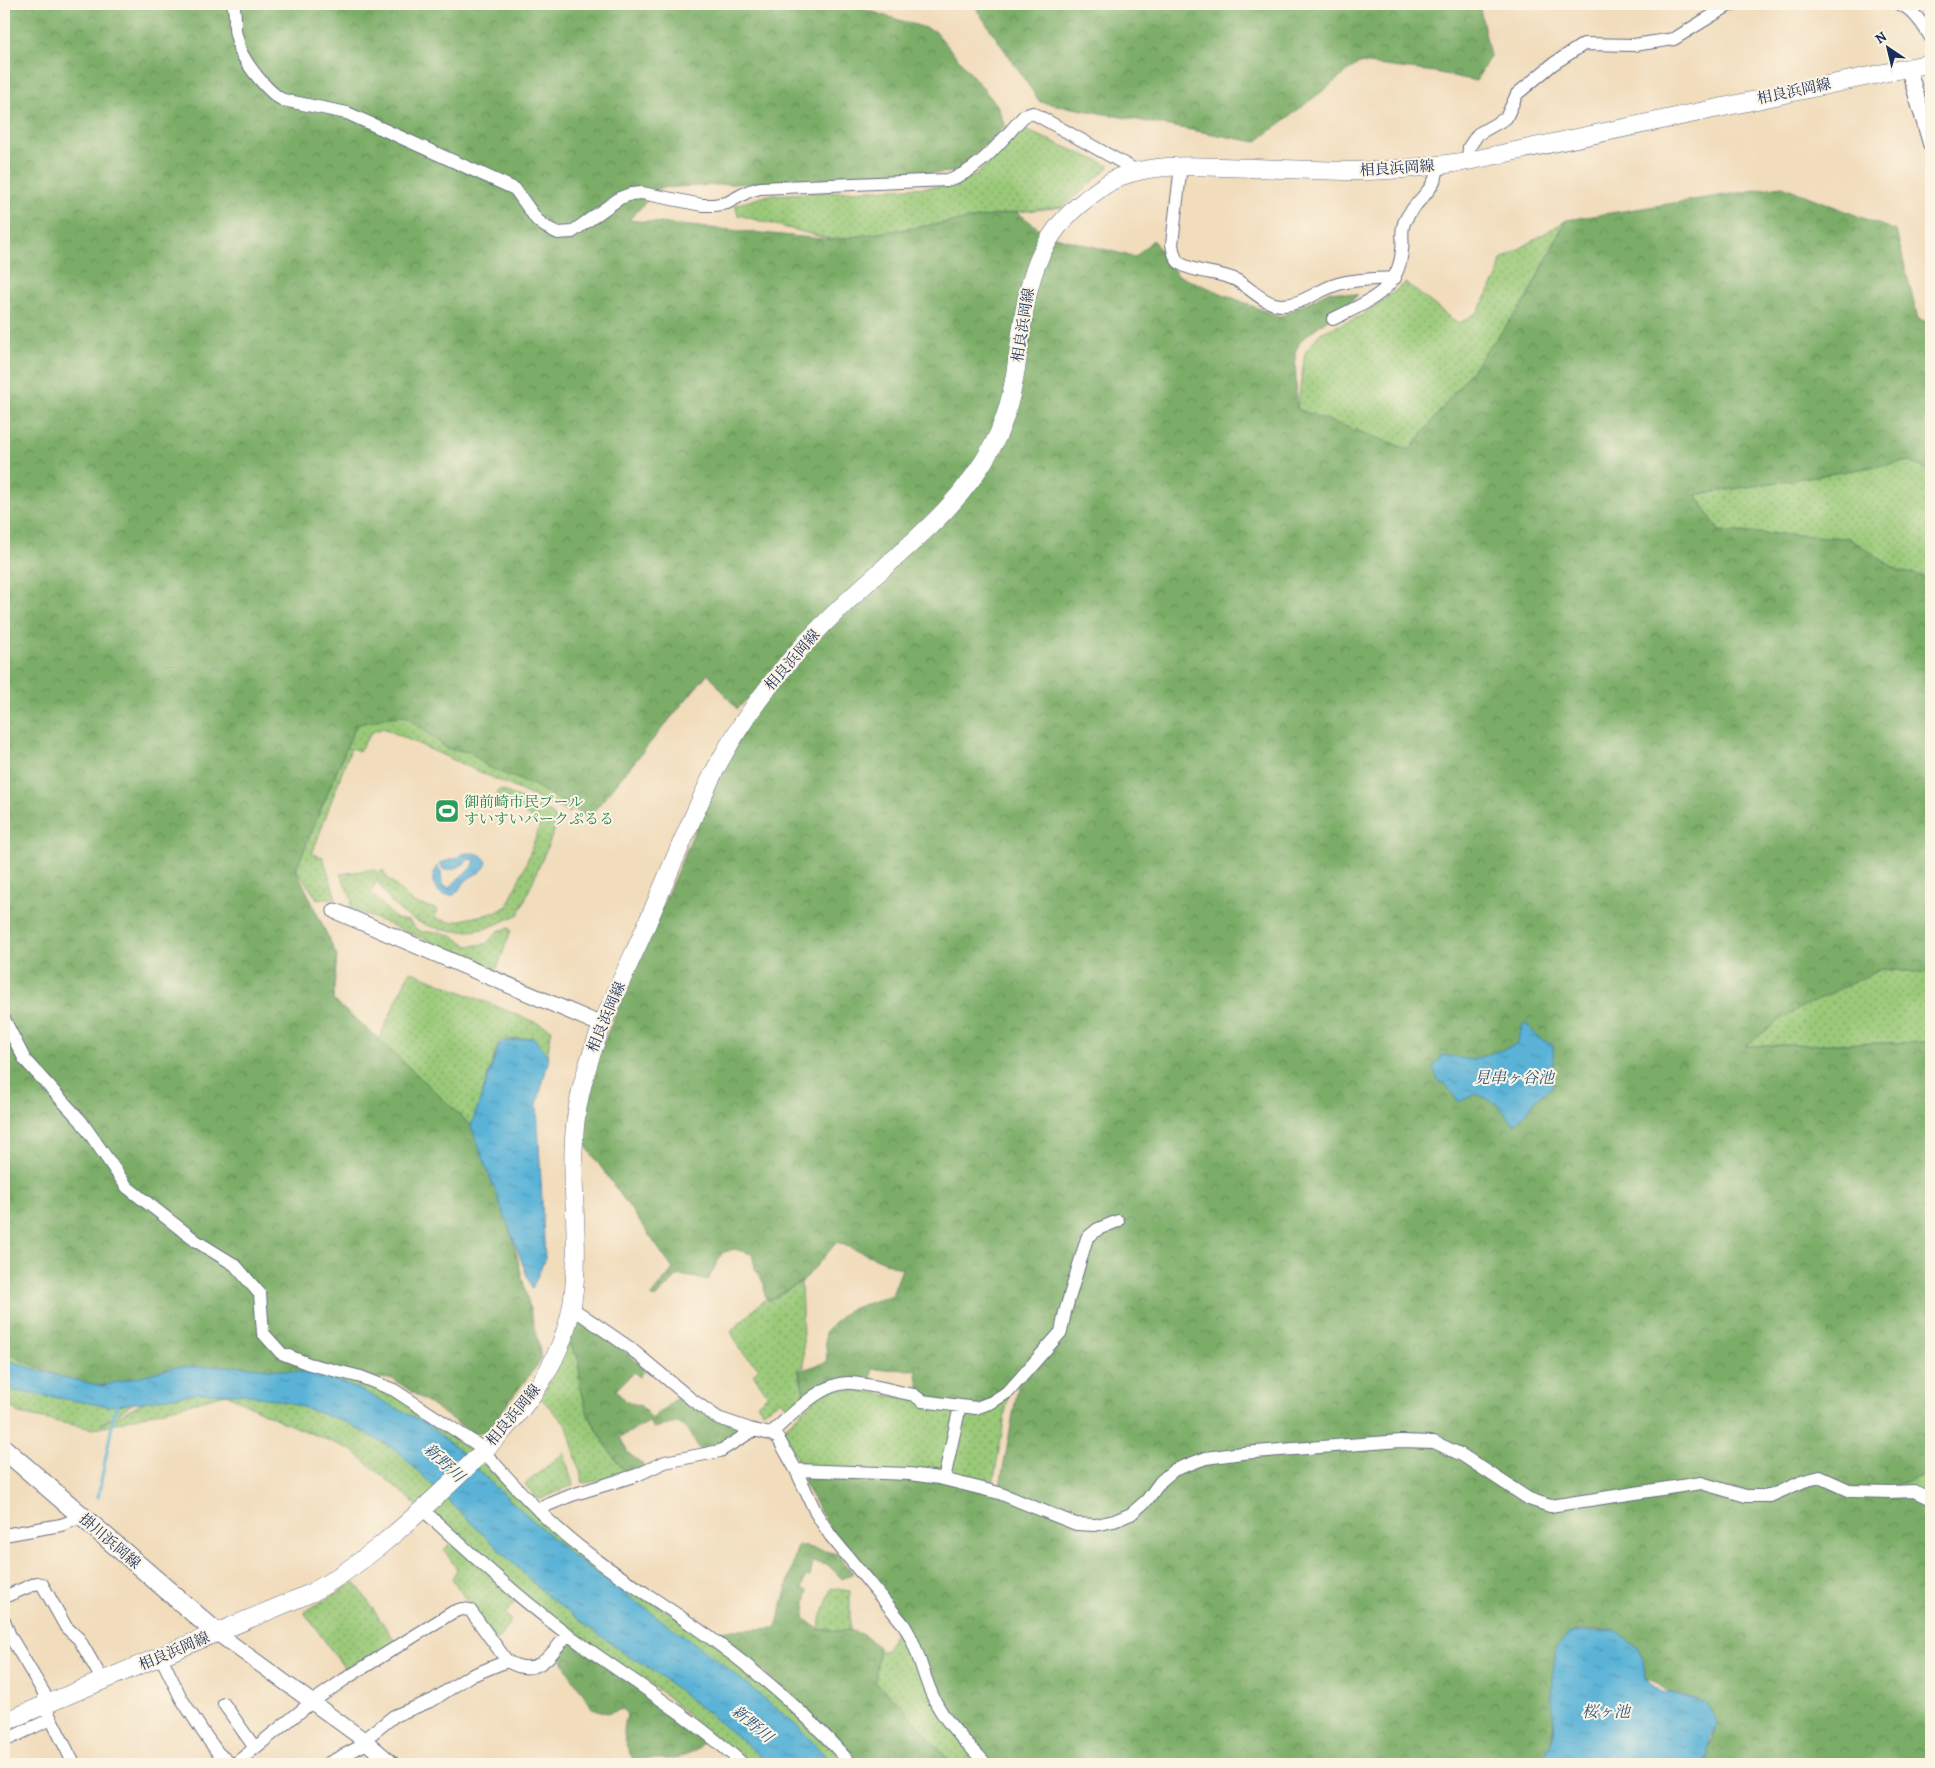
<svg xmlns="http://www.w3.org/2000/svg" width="1935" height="1768" viewBox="0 0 1935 1768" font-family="Alegreya,'Noto Serif JP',serif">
	<defs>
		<pattern id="grass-dots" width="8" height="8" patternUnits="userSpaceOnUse" patternTransform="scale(1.25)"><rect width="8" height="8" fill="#9ac978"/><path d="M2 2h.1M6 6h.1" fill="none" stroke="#7da466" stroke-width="1.8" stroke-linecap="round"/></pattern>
		<pattern id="forest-crowns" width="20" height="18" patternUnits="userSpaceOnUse" patternTransform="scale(1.25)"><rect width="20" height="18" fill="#7bad68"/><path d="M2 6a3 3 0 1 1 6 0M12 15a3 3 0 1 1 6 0" fill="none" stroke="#648d59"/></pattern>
		<pattern id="water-ripples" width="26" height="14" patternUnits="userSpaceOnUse" patternTransform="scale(1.25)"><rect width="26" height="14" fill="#5ab3d7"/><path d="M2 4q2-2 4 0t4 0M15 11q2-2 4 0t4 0" fill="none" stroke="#4a92b2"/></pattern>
	</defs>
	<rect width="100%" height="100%" fill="#fcf5e5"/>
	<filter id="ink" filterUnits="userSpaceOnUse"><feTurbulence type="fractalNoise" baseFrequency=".02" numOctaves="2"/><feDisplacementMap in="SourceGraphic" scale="10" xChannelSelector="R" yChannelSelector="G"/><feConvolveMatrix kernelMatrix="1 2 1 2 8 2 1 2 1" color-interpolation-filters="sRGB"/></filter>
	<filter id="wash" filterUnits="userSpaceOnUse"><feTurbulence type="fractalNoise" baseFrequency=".0096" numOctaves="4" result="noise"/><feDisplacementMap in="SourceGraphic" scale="20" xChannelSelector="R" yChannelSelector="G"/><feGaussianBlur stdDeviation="1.12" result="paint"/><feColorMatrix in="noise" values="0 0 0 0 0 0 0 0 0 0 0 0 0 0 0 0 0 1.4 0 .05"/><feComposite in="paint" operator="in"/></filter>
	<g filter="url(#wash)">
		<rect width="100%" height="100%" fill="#f1dcbb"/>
		<!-- grass -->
		<path fill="url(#grass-dots)" stroke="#5a7c6b" fill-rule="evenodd" d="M1023 129 1110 166 1063 207 1017 212 833 240 738 215 735 205 769 195 951 186 976 175Z
			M1565 221 1526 300 1410 450 1297 409 1305 353 1320 333 1361 316 1406 283 1458 324 1478 312 1497 277 1501 260Z
			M1910 461 1931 472V578L1899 571 1849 538 1719 531 1696 495Z
			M407 716 446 748 470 752 488 767 536 786 549 793 572 809 570 813 383 728 372 732 359 751 351 748 312 854 323 857 336 898 318 900 296 869 356 725 388 717Z
			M500 789 553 814 557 824 519 914C510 918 500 923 490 927 459 937 419 929 395 906 388 899 382 888 377 880L371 893 396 919 409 921 415 928 422 932H440L452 936 469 946 486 944 498 931 509 928 511 930 497 969 350 908 352 900 340 874 375 869 377 874 383 870 386 876 405 896 414 903 437 909 435 919 452 922 497 912 507 906 526 864 540 825 532 818 496 795Z
			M1881 969 1931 973V1042L1744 1046 1781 1016Z
			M410 971 552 1029 547 1056 533 1037 499 1041 470 1132 379 1039Z
			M801 1282 804 1367 798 1370 805 1397 790 1410 781 1400 763 1412 757 1404 768 1395 753 1374 759 1368 740 1350 731 1331 766 1298 770 1300Z
			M569 1342 579 1360 580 1385 588 1415 609 1450 629 1477 583 1483 567 1426 540 1397Z
			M4 1352 68 1380 291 1362 390 1389 467 1448 554 1533 615 1578 730 1652 827 1737 849 1764H742L664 1694 504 1583 431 1517 352 1450 283 1422 226 1394 93 1429 19 1414 10 1406 4 1414ZM185 1370V1381L100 1425 101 1424Z
			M826 1389 857 1390 922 1401 1009 1391 993 1485 803 1470 781 1431Z
			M564 1453 573 1485 539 1500 525 1484Z
			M1931 1472V1517L1894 1486Z
			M454 1539 519 1598 505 1614 511 1621 496 1642 452 1579 457 1569 444 1550Z
			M355 1582 396 1643 350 1676 304 1612Z
			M831 1588 850 1591V1630L839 1631 818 1629Z
			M900 1621 986 1764H947L948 1760 901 1705 875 1682 878 1652 888 1648Z"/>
		<!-- forest -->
		<path fill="url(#forest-crowns)" stroke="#4b6e63" d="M4 4H847L935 31 997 105 1005 126 956 172 659 188 629 220 832 240 1017 212 1047 235 1135 257 1153 240 1177 275 1279 317 1330 291 1358 295 1301 340 1295 352 1297 409 1410 450 1526 300 1566 220 1782 186 1896 231 1918 319 1931 323V472L1910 461 1696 495 1719 531 1849 538 1899 571 1931 578V973L1881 969 1790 1013 1745 1046 1931 1042V1472L1894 1486 1931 1517V1764H1785L1775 1759 1774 1764H1705L1716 1725 1699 1700 1671 1693 1646 1677 1642 1657 1615 1630 1574 1631 1556 1648 1553 1742 1538 1764H986L944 1718 908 1632 837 1540 803 1482 805 1471 944 1480 1000 1486 1019 1381 976 1408 922 1401 916 1370 872 1369 871 1385 850 1380 805 1397 799 1371 827 1362 825 1332 848 1310 892 1295 902 1269 837 1242 804 1280 769 1301 765 1296 764 1284 755 1268 752 1254 734 1249 722 1253 708 1280 679 1275 655 1298 651 1296 673 1269 584 1143 593 1067 738 730 813 634 737 709 708 673 588 818 538 787 488 767 470 752 448 749 407 716 388 717 356 725 296 869 337 956 333 1000 379 1039 477 1131 512 1236 539 1346 541 1360 488 1429 475 1435 393 1379 241 1370 84 1387 4 1352Z
			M973 4H1479L1490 56 1476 81 1435 72 1359 63 1256 142 1040 102Z
			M580 1318 585 1319 645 1368 639 1377 634 1372 616 1390 625 1401 641 1406 652 1419 679 1396 744 1428 717 1451 700 1450 689 1431 678 1423 653 1428 649 1422 620 1437 628 1453 644 1465 629 1477 609 1451 587 1412 580 1385 579 1360 569 1342Z
			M798 1545 838 1554 853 1573 842 1579 828 1565 813 1562 810 1577 805 1576 802 1589 808 1591 804 1618 818 1629 839 1631 850 1630 865 1636 879 1648 875 1682 901 1705 948 1760 947 1764H851L788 1691 712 1631 776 1628Z
			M571 1636 705 1738 697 1750 675 1759H633C623 1741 622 1734 627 1715L623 1709 607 1713 592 1708C582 1689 567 1675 560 1655Z"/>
		<!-- water -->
		<path fill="url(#water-ripples)" stroke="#3a719a" d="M467 853C477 853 481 853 487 862 484 874 474 873 467 880 461 885 459 891 454 895H443C431 886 431 878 437 866L441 871 442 885 448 888C453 886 454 883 458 879 464 872 473 871 475 860L469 859C462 867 455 869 444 870L439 863 458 858 460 855Z
			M1526 1023 1538 1038 1553 1045V1086L1537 1098 1522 1118 1514 1124 1496 1103 1477 1094 1458 1102 1445 1083 1439 1082 1433 1068 1443 1055 1472 1060 1516 1045 1522 1026Z
			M533 1037 549 1058 537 1105 545 1259 532 1289 471 1126 500 1043Z
			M4 1359 58 1376 102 1386 176 1367 241 1366 319 1374 363 1391 427 1424 463 1454 491 1483 574 1557 720 1662 797 1726 833 1764H768L749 1746 649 1667 629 1657 546 1595 396 1450 346 1422 287 1402 244 1394 199 1393 136 1403 107 1406 15 1391 4 1384Z
			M1615 1630 1638 1648 1642 1657 1646 1677 1651 1685 1660 1692 1671 1693 1705 1702 1716 1720 1717 1725 1710 1738 1709 1755 1704 1764H1534C1537 1756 1546 1755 1550 1747 1560 1732 1550 1711 1552 1695 1552 1689 1555 1685 1552 1680L1556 1648 1570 1632H1597Z"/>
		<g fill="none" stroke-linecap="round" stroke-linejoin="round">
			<!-- stream -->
			<path stroke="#5ab3d7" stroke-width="3" d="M98 1497 116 1405"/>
		</g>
	</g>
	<g filter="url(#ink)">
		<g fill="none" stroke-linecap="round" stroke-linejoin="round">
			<defs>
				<path id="minor" d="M233 4C237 16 233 24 236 35 238 39 238 46 240 50 247 65 268 93 283 100L347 113 515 189 537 220 546 227 558 233 572 232 620 198 631 194 642 193 702 205H714L727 203 749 191 760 188 947 180C977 174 1003 138 1024 116L1033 113 1139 172
					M1899 4C1913 8 1924 26 1931 38
					M1468 161 1469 147 1478 134 1506 118 1517 94 1553 64 1584 44 1634 45 1674 39 1726 7 1734 4
					M1181 165 1172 244C1173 251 1175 261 1181 264 1198 274 1219 271 1236 280 1251 288 1264 305 1282 305 1304 305 1321 287 1342 283 1359 279 1378 279 1395 278
					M1333 319C1365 303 1399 292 1402 250 1404 237 1399 230 1407 217 1420 196 1434 192 1439 165
					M4 1019 25 1060 81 1121 127 1187 196 1241 235 1265 260 1294 263 1333 281 1353 309 1364 361 1377 394 1390 484 1449
					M572 1308 630 1348 691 1399 718 1418 750 1429 770 1434 778 1438 796 1470 816 1513 830 1535 904 1625C919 1648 922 1676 935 1701 947 1725 968 1744 986 1764
					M770 1434C790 1417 822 1381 850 1383 871 1384 893 1391 914 1395L922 1401 976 1408 992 1402 1009 1391 1061 1332 1065 1312 1087 1238 1098 1229 1118 1221
					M483 1451C507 1477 530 1504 557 1528 598 1565 647 1593 692 1625 750 1665 805 1711 851 1764
					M796 1470 909 1474 939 1478 999 1493 1076 1524 1095 1525 1114 1521 1131 1514 1147 1500 1161 1481 1174 1470 1206 1458 1242 1453 1401 1441 1434 1442 1462 1455 1529 1499 1550 1506 1701 1483 1746 1496H1770L1804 1481 1820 1477 1851 1491 1890 1492 1914 1491 1931 1499
					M944 1479 960 1406
					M422 1509C469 1552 515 1595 566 1633 625 1677 689 1714 743 1764
					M538 1509 572 1495 637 1475 665 1462 720 1451 754 1430
					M4 1535 61 1525 82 1517
					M4 1597 37 1583 42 1584 66 1627 79 1639 103 1681
					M4 1620 10 1636 44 1693V1705L74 1764
					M161 1657 181 1698 203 1732 218 1753 231 1764
					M224 1704 255 1748
					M364 1740 394 1716 433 1700 468 1677 507 1661
					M4 1741 51 1719
					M235 1764 312 1702 345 1679 453 1612 462 1609 470 1610 507 1661C538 1679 549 1656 568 1634
					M327 1764 367 1743"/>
				<path id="tertiary" d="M1908 67 1931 145
					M335 911 602 1025
					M217 1633 364 1740 392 1764"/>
				<path id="secondary" d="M4 1722 311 1593C360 1566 400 1530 441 1492 500 1436 566 1377 574 1290 581 1225 565 1160 580 1095 592 1041 616 992 639 942 664 885 687 827 714 772 749 704 798 646 854 595 904 548 961 507 993 445 1037 361 1000 266 1085 200 1096 191 1107 183 1119 177 1152 164 1187 166 1221 167 1262 168 1304 170 1345 171 1386 172 1428 167 1468 161L1931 63"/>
				<path id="primary" d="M4 1449 217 1633"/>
			</defs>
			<!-- minor casing -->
			<use href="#minor" stroke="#666c7f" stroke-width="14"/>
			<!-- tertiary casing -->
			<use href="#tertiary" stroke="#666c7f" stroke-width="17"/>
			<!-- secondary casing -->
			<use href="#secondary" stroke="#666c7f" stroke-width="19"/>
			<!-- primary casing -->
			<use href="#primary" stroke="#666c7f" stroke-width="21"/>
			<!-- minor -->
			<use href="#minor" stroke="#fff" stroke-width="12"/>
			<!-- tertiary -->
			<use href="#tertiary" stroke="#fff" stroke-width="15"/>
			<!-- secondary -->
			<use href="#secondary" stroke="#fff" stroke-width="18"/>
			<!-- primary -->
			<use href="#primary" stroke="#fff" stroke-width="19"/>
		</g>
	</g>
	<!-- icons -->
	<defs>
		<symbol id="stadium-square" viewBox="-11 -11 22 22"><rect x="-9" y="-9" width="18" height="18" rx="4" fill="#2e9e5b" stroke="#fcf5e5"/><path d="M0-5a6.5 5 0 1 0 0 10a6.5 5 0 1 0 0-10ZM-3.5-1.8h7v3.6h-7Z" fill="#fff"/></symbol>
	</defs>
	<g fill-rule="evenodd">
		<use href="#stadium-square" x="433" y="797" width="28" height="28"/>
	</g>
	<g text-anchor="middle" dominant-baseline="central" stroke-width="4" stroke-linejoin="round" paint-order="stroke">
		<!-- street labels -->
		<g font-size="15" fill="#1b2f5e" stroke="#fcf5e5">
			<text transform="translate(1794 91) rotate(-12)">相良浜岡線</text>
			<text transform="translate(1397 168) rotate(-4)">相良浜岡線</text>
			<text transform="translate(1023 325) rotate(-81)">相良浜岡線</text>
			<text transform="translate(792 660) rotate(-49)">相良浜岡線</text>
			<text transform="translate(606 1017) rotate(-67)">相良浜岡線</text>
			<text transform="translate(513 1415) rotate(-50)">相良浜岡線</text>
			<text transform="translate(110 1541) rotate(41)">掛川浜岡線</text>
			<text transform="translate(174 1651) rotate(-23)">相良浜岡線</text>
		</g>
		<!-- leisure labels -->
		<g font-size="15" fill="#27864d" stroke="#fcf5e5" text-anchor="start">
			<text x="464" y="802">御前崎市民プール<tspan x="464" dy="17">すいすいパークぷるる</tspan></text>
		</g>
		<!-- water labels -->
		<g font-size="16" font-style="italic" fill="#2e5782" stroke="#fcf5e5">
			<text x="1514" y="1078">見串ヶ谷池</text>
			<text transform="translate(444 1463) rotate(43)">新野川</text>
			<text x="1606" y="1712">桜ヶ池</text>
			<text transform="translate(752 1724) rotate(40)">新野川</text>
		</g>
	</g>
	<!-- margin -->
	<rect width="1935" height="1768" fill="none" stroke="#fcf5e5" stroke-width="20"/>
	<!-- north arrow -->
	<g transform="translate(1888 48) rotate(325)" stroke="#fcf5e5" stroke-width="4" paint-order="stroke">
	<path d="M0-4L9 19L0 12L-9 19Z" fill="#1b2f5e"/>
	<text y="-8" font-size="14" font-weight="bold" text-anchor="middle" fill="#1b2f5e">N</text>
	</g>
</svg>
